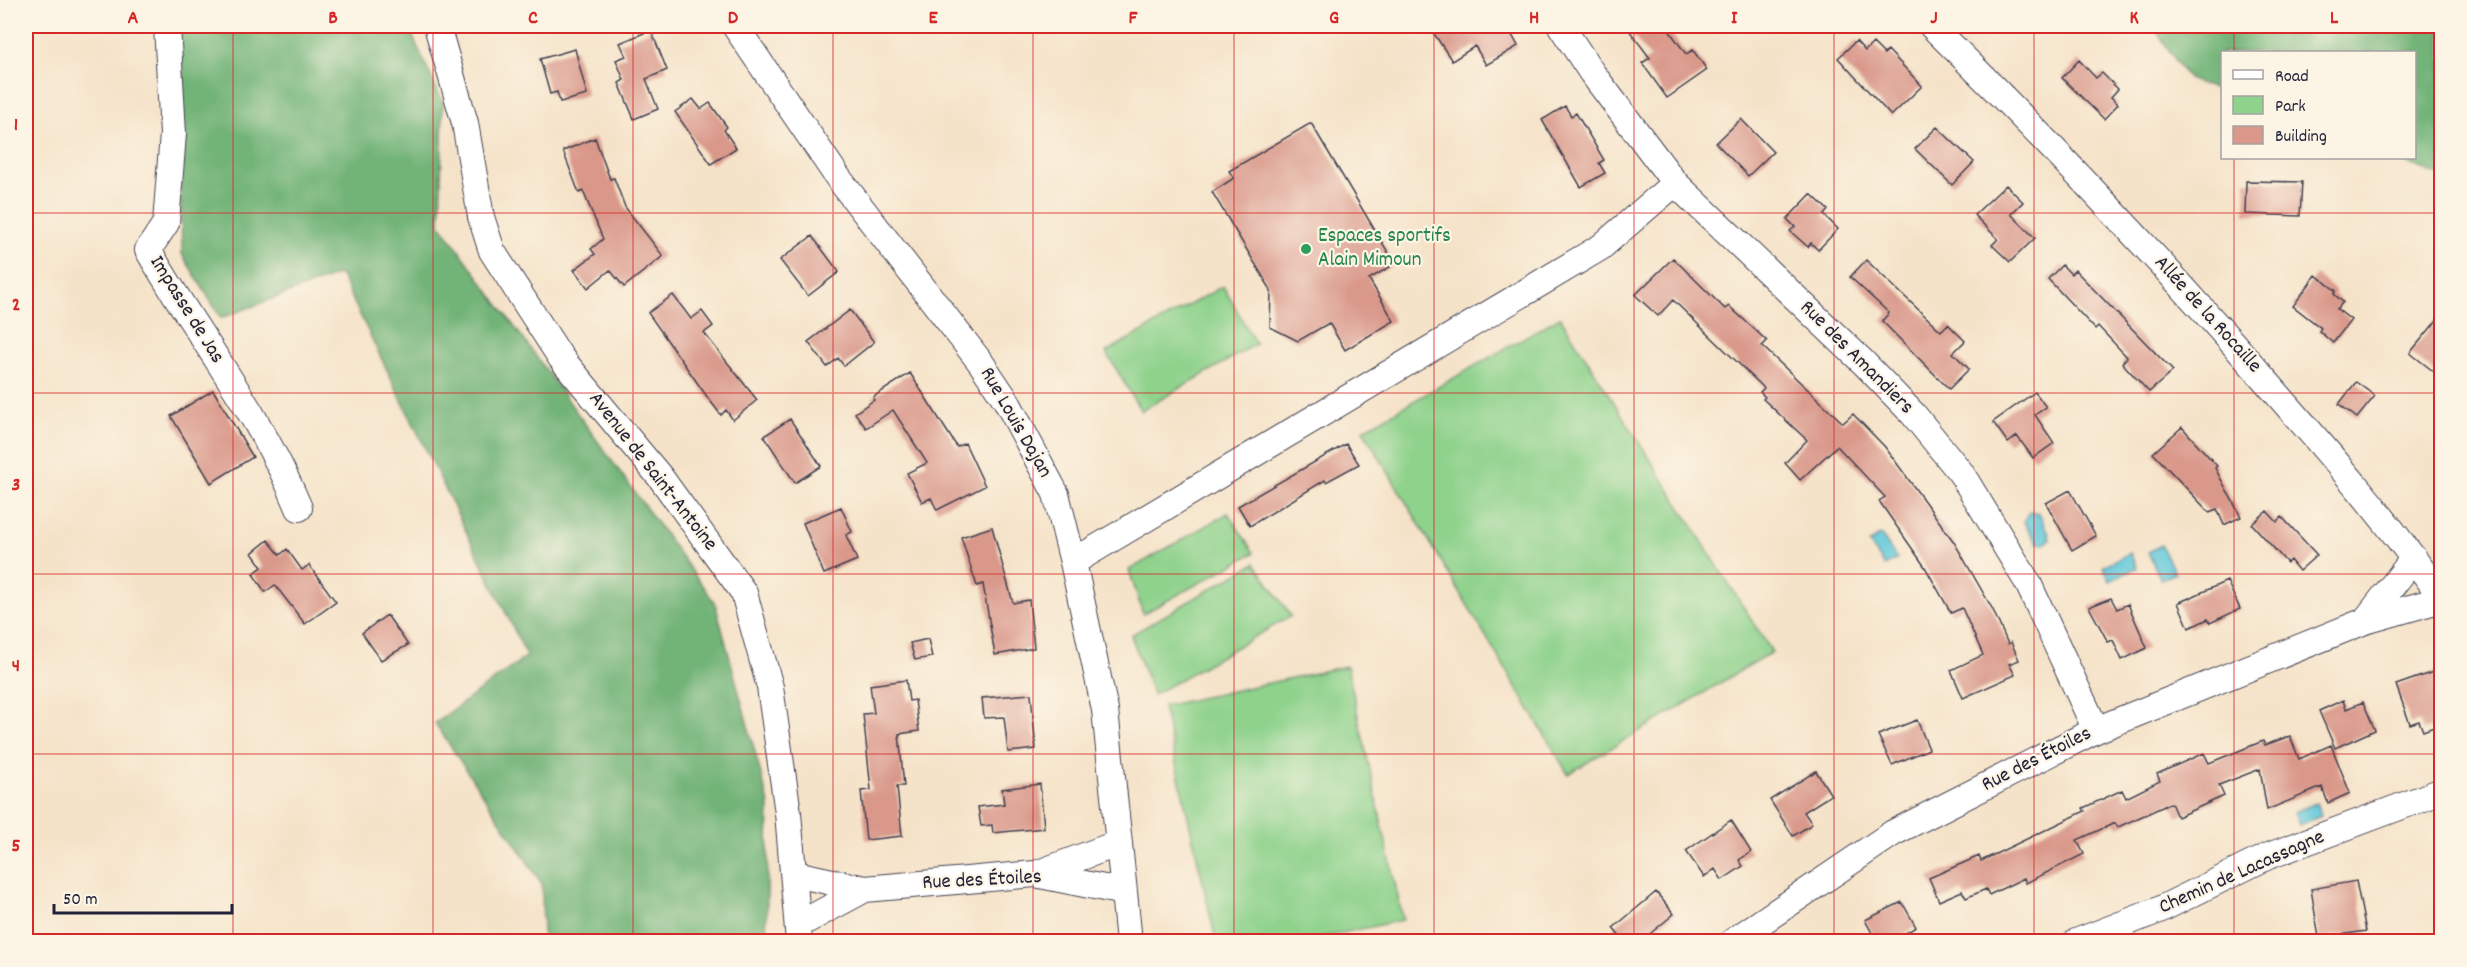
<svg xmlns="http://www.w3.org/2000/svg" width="2467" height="967" viewBox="0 0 2467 967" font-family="Dekko,sans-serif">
	<rect width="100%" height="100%" fill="#fcf5e5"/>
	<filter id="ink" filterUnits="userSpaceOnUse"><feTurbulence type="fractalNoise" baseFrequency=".0167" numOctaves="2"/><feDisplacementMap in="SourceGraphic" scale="12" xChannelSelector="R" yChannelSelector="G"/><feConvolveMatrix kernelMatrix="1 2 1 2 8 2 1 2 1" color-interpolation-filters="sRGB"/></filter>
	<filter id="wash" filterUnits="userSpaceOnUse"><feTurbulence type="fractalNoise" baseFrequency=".008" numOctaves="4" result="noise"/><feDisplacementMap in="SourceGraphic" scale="24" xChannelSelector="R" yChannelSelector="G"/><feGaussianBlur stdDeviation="1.35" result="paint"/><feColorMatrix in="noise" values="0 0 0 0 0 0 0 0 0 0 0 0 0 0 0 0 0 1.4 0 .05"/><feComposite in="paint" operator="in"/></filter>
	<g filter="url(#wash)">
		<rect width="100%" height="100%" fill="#f5e3c9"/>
		<!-- green -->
		<path fill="#8ed28c" stroke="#587a64" stroke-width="1.5" d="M1223 286 1256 344 1141 411 1106 352Z
			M1560 317 1772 652 1568 774 1363 430Z
			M1228 513 1254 553 1143 614 1129 570Z
			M1255 563 1291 616 1153 695 1131 635Z
			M1347 666 1403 920 1305 941H1216L1163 706Z"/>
		<!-- forest -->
		<path fill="#72b478" stroke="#4a6b5a" stroke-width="1.5" d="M177 26H408L443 103 440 224 715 603 769 804 766 941H543L542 884 435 723 527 656 340 274 221 318 182 254Z
			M2153 26H2441V176L2394 158H2414V52H2222V92L2188 79Z"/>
		<!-- water -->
		<path fill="#5fc8da" stroke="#40758a" stroke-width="1.5" d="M2029 512 2039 514 2049 533 2050 539 2045 544 2037 543 2024 522Z
			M1881 535 1897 559 1885 566 1869 543Z
			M2161 545 2175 573 2161 580 2148 552Z
			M2130 553 2137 568 2110 581 2103 566Z
			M2316 803 2321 816 2299 825 2294 812Z"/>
		<g id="blocks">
			<!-- building -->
			<path fill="#d9988a" d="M1429 26H1507L1518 46 1486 65 1475 46 1452 61Z
				M1626 26H1666L1686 54 1693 50 1707 70 1667 98 1642 63 1650 58Z
				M651 30 667 70 646 79 658 109 634 119 619 83 624 80 616 60 626 56 620 43Z
				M1856 41 1865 51 1873 43 1884 54 1888 50 1922 86 1891 116 1838 58Z
				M575 49 587 95 560 102 557 92 550 94 540 59Z
				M2079 60 2096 78 2102 73 2118 89 2111 97 2118 104 2104 119 2062 78Z
				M693 99 701 109 710 103 727 127 724 130 736 148 711 164 675 112Z
				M1565 106 1571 116 1576 113 1604 160 1599 163 1605 173 1581 187 1542 120Z
				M1741 119 1773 152 1748 176 1716 143Z
				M1311 123 1395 264 1369 279 1394 321 1345 350 1329 323 1298 341 1270 327 1271 290 1212 192 1234 178 1229 171Z
				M1937 127 1974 162 1952 185 1915 149Z
				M595 138 610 179 614 178 625 207 663 256 624 287 610 270 588 288 574 270 595 254 591 249 603 239 583 191 579 193 563 151Z
				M2246 181 2302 182 2300 216 2245 214Z
				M2006 185 2023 202 2011 214 2035 238 2010 262 1992 245 1998 239 1974 215Z
				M1811 194 1828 210 1824 215 1838 229 1818 250 1811 243 1808 247 1790 231 1795 227 1787 219Z
				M812 236 839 272 808 296 780 260Z
				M1673 258 1725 309 1729 306 1767 341 1762 346 1843 423 1853 414 1885 447 1954 542 1993 610 2008 644 2011 642 2019 660 2009 664 2015 675 1963 698 1951 670 1983 655 1962 608 1951 613 1925 567 1879 501 1885 497 1837 446 1800 480 1785 463 1807 440 1763 399 1765 397 1760 392 1764 388 1673 300 1658 316 1635 295Z
				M1866 260 1941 331 1948 324 1965 341 1953 353 1969 369 1949 389 1882 321 1889 313 1850 277Z
				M2062 265 2071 274 2075 270 2173 371 2149 392 2122 363 2127 357 2098 326 2095 329 2048 279Z
				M2316 275 2336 291 2334 294 2343 302 2337 309 2351 320 2333 343 2319 331 2321 328 2293 306Z
				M673 295 691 319 702 311 713 326 704 333 757 400 733 420 726 410 721 415 708 398 648 313Z
				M850 310 874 342 844 366 838 358 827 367 808 342Z
				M2442 314V378L2410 353Z
				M910 373 957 447 965 443 985 486 937 510 931 498 922 502 907 473 927 463 893 410 866 428 855 413 874 400 873 397Z
				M2356 382 2375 396 2357 418 2339 404Z
				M213 390 253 457 211 483 171 416Z
				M2035 392 2046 407 2035 415 2054 443 2033 458 2017 436 2008 443 1993 422Z
				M790 419 821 466 795 483 764 436Z
				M2182 427 2217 466 2215 468 2241 517 2224 525 2217 509 2209 512 2153 453Z
				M1346 444 1359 464 1326 482 1325 480 1250 526 1238 506Z
				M2070 490 2096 536 2072 550 2046 503Z
				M841 507 852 532 846 535 857 560 824 574 803 523Z
				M2267 511 2277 522 2282 517 2317 555 2299 571 2290 560 2287 563 2252 524Z
				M992 527 1013 603 1029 600 1034 648 995 655 983 584 977 586 961 537Z
				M268 540 280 555 287 549 302 570 309 565 336 602 305 624 275 585 265 592 253 574 262 567 252 553Z
				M2227 581 2240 609 2210 623 2208 619 2189 628 2178 603Z
				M2111 598 2117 609 2128 604 2147 648 2122 660 2113 640 2108 642 2089 607Z
				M387 615 408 645 381 660 362 633Z
				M928 639 932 657 915 660 910 643Z
				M2436 671 2442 685V724L2423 731 2419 721 2410 724 2396 685Z
				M906 680 909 701 915 700 919 731 899 734 904 786H897L902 836 866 840 861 791 871 790 863 714 874 713 870 685Z
				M1031 694 1036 749 1008 752 1004 717 984 718 982 698Z
				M2343 700 2346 709 2363 702 2375 730 2335 748 2319 711Z
				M1917 720 1929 749 1892 765 1878 735Z
				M2290 736 2299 759 2331 745 2350 793 2328 803 2322 787 2267 810 2260 769 2219 785 2224 796 2177 817 2171 803 2118 827 2115 823 2077 840 2084 854 2026 883 2024 878 1989 895 1986 889 1966 898 1962 891 1939 901 1929 878 1979 856 1981 861 2085 811 2083 808 2122 790 2126 798 2160 781 2157 774 2204 753 2209 763 2263 741 2265 745Z
				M1816 771 1831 795 1804 812 1812 824 1793 836 1770 800Z
				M1040 784 1044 828 993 833 992 825 981 826 978 807 1004 804 1002 789Z
				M1731 820 1751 852 1739 860 1743 866 1722 880 1715 869 1704 877 1686 851Z
				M2356 881 2366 931 2319 938 2311 889Z
				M1656 892 1674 914 1640 942H1624L1613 928Z
				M1902 902 1916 927 1891 942H1877L1865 920Z"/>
		</g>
	</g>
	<g filter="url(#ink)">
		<use href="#blocks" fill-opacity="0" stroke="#423f50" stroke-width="1.5"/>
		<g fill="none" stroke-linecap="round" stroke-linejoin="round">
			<defs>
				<path id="street" d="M167 26 173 134 166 223 148 250C198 336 261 415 299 508
					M437 26 465 123 481 217 492 251 561 358 661 478 744 593 770 687 788 813 799 942
					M735 26 839 179 981 363 1006 400 1056 494 1073 562 1105 710 1124 892
					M1561 26 1592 73 1675 183 1863 362 1914 415 1961 473 2028 583 2096 730
					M1932 26C2047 140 2158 257 2265 380 2327 451 2388 520 2442 598
					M1073 562 1601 247 1675 183
					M2365 621 2414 558
					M795 874 865 889
					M1036 874 1119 843
					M798 925 865 889 1035 874 1124 892 1129 942
					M1732 942 1893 833 2096 730 2365 621 2442 599
					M2076 942 2159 910 2266 857 2442 791"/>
			</defs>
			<!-- street casing -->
			<use href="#street" stroke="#423f50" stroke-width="28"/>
			<!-- street -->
			<use href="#street" stroke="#fff" stroke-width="26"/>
		</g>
	</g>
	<!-- grid -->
	<path fill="none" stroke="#d62828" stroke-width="1.5" stroke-opacity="0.55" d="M233 26V942M433 26V942M633 26V942M833 26V942M1033 26V942M1234 26V942M1434 26V942M1634 26V942M1834 26V942M2034 26V942M2234 26V52M2234 158V942M26 213H2442M26 393H2442M26 574H2442M26 754H2442"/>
	<!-- markers -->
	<circle fill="#2e9e5b" stroke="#fcf5e5" stroke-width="2" cx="1306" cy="249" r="6"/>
	<g text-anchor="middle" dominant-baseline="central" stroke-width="4.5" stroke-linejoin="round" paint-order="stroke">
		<!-- leisure labels -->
		<g font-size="21" fill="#27864d" stroke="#fcf5e5" text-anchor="start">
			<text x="1318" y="237">Espaces sportifs<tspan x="1318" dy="24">Alain Mimoun</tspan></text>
		</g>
		<!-- street labels -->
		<g font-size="21" fill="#22223b" stroke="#fcf5e5">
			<text transform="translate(186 310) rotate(58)">Impasse de Jas</text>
			<text transform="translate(2207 315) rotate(48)">Allée de la Rocaille</text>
			<text transform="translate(1856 358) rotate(45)">Rue des Amandiers</text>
			<text transform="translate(1015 423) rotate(60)">Rue Louis Dajan</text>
			<text transform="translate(652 472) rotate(52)">Avenue de Saint-Antoine</text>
			<text transform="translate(2037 760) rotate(-27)">Rue des Étoiles</text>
			<text transform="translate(2242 873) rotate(-24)">Chemin de Lacassagne</text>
			<text transform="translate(982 881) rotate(-3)">Rue des Étoiles</text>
		</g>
	</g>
	<!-- margin -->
	<rect width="2467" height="967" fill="none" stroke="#fcf5e5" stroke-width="66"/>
	<!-- legend -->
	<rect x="2221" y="51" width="195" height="108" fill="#fcf5e5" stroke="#a5a1a1" stroke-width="1.5"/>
	<rect x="2233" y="70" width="30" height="9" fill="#ffffff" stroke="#a5a1a1" stroke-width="1.5"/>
	<text x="2275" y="81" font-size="18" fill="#22223b">Road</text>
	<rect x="2233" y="96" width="30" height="18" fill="#8ed28c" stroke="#a5a1a1" stroke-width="1.5"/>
	<text x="2275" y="111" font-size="18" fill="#22223b">Park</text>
	<rect x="2233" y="126" width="30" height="18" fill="#d9988a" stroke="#a5a1a1" stroke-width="1.5"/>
	<text x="2275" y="141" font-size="18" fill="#22223b">Building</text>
	<!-- scale -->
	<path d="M54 904v9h178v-9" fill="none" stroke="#22223b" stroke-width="3"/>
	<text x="63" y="904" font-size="18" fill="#22223b" stroke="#fcf5e5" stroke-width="4.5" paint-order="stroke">50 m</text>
	<rect x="33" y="33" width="2401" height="901" fill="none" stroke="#d62828" stroke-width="2"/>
	<g font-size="20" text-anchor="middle" font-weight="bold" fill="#d62828">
		<text x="133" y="23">A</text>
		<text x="333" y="23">B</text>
		<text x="533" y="23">C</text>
		<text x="733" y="23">D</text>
		<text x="933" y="23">E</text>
		<text x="1133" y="23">F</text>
		<text x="1334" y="23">G</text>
		<text x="1534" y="23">H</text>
		<text x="1734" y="23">I</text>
		<text x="1934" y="23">J</text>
		<text x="2134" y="23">K</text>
		<text x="2334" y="23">L</text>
		<text x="16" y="130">1</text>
		<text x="16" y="310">2</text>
		<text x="16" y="490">3</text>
		<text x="16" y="671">4</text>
		<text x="16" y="851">5</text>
	</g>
</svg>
